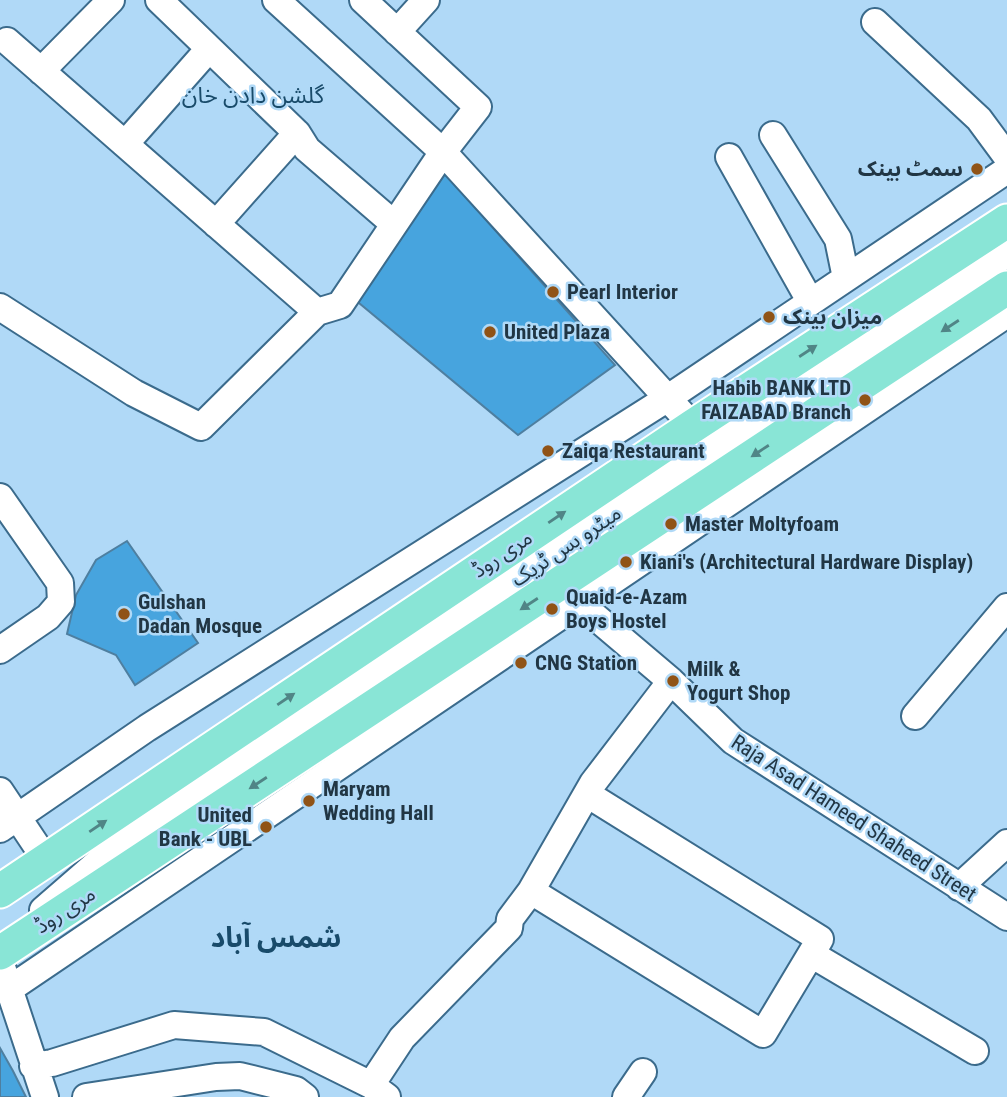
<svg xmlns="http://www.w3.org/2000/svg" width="1007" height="1097" viewBox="0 0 1007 1097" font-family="'Roboto Condensed','Noto Sans Arabic',sans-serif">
	<rect width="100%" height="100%" fill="#b0d9f7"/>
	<!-- building -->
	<path fill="#47a4de" stroke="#4e7fa0" stroke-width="2" d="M439 167 615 365 518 435 353 298Z
		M127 541 198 643 135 685 116 655 67 634 76 595 96 560Z
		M0 1048 13 1071 26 1097H0Z"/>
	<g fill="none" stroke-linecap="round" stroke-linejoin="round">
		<defs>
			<path id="minor" d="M159 0 297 133 307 149 394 224
				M276 0 443 152 693 426
				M875 22 979 119 1007 157
				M397 32 426 0
				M7 41 317 312 340 305 443 152 478 107 363 0
				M41 71 111 0
				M773 135 838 239 846 278
				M125 144 208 50
				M729 157 810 301
				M216 224 297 133
				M0 307 134 393 201 427 317 312
				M0 497 60 583 61 602 48 617 0 650
				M579 603 671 681 733 741 1007 917
				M915 716 1007 607
				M0 791 46 860
				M0 829 147 728 668 398 1007 170
				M959 887 1007 843
				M531 891 763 1034 820 939 587 794
				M43 910 126 838 1007 254
				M811 954 975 1051
				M0 961 45 1097
				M8 990 1007 314
				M33 1066 52 1063 174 1025 264 1032 371 1085 387 1097
				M371 1085 402 1038 509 928 510 919 531 891 593 783 671 681
				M86 1097 216 1077 240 1076 296 1090 305 1097
				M626 1097 643 1072"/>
			<path id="major" d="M0 891 693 426 1007 221
				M0 953 1007 288"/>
		</defs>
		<!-- minor casing -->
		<use href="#minor" stroke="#3b6b8c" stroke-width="30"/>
		<!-- major casing -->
		<use href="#major" stroke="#fff" stroke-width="37"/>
		<!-- minor -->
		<use href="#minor" stroke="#fff" stroke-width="26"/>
		<!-- major -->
		<use href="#major" stroke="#89e5d6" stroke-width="33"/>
	</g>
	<!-- one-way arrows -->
	<defs><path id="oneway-solid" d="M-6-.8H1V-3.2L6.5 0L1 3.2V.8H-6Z" transform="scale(1.75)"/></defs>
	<g fill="#508586">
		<use href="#oneway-solid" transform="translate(950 326) rotate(147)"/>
		<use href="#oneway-solid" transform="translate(808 351) rotate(-33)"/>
		<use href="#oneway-solid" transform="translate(760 451) rotate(147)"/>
		<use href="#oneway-solid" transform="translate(557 517) rotate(-34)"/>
		<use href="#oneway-solid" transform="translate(529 604) rotate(147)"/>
		<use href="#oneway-solid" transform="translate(286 699) rotate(-34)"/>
		<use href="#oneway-solid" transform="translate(258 783) rotate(147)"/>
		<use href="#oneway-solid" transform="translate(98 826) rotate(-34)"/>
	</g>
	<!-- markers -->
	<g fill="#905316" stroke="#b0d9f7" stroke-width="2.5">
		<circle cx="977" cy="169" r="7"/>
		<circle cx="553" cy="292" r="7"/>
		<circle cx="769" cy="317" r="7"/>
		<circle cx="490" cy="332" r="7"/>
		<circle cx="865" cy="400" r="7"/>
		<circle cx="548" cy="451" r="7"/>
		<circle cx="671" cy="524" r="7"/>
		<circle cx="626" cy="562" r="7"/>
		<circle cx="552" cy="609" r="7"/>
		<circle cx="124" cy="614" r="7"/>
		<circle cx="521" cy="663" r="7"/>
		<circle cx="673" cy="681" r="7"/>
		<circle cx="309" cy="801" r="7"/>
		<circle cx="266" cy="827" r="7"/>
	</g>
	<g text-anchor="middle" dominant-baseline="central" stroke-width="5" stroke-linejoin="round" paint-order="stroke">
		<!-- poi labels -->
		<g font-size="21" font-weight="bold" fill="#213644" stroke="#b0d9f7" text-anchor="start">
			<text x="963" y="169" text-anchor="end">سمٹ بینک</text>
			<text x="567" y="292">Pearl Interior</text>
			<text x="783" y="317">میزان بینک</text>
			<text x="504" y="332">United Plaza</text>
			<text x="851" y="388" text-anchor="end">Habib BANK LTD<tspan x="851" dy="24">FAIZABAD Branch</tspan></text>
			<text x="562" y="451">Zaiqa Restaurant</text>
			<text x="685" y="524">Master Moltyfoam</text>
			<text x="640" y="562">Kiani's (Architectural Hardware Display)</text>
			<text x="566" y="597">Quaid-e-Azam<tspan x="566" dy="24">Boys Hostel</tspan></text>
			<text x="138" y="602">Gulshan<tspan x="138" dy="24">Dadan Mosque</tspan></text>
			<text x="535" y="663">CNG Station</text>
			<text x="687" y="669">Milk &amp;<tspan x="687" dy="24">Yogurt Shop</tspan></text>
			<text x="323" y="789">Maryam<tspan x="323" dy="24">Wedding Hall</tspan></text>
			<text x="252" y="815" text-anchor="end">United<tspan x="252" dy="24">Bank - UBL</tspan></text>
		</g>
		<!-- street labels -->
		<g font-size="21" fill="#213644" stroke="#b0d9f7">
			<text transform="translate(566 546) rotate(-34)">میٹرو بس ٹریک</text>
			<text transform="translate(502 554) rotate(-34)">مری روڈ</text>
			<text transform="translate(854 818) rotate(33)">Raja Asad Hameed Shaheed Street</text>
			<text transform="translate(65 910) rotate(-33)">مری روڈ</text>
		</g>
		<!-- neighbourhood labels -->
		<g font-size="23" fill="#194b6a" stroke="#b0d9f7">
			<text x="253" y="95">گلشن دادن خان</text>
		</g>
		<!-- district labels -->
		<g font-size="28" font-weight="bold" fill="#194b6a" stroke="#b0d9f7">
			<text x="276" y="937">شمس آباد</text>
		</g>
	</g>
</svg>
